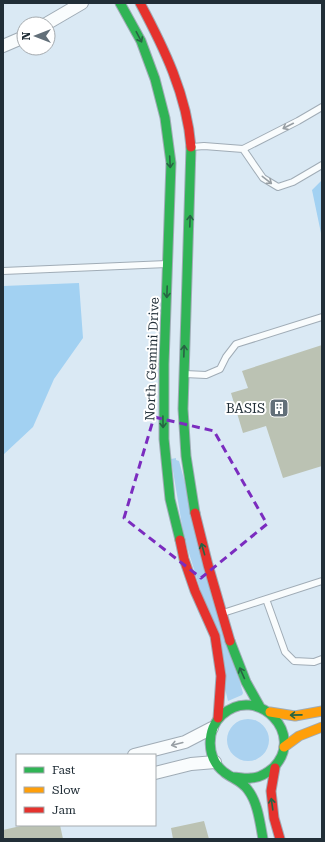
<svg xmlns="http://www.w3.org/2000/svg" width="325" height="842" viewBox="0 0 325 842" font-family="'Roboto Serif',serif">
	<rect width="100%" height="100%" fill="#dae9f4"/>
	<!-- green -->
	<path fill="#abd2f0" d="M176 458V460L179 461 243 693 242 695 228 701 202 595 184 537 171 459Z
		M227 740a21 21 0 1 1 42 0a21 21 0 1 1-42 0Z"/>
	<!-- forest -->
	<path fill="#a2d1f2" d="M322 180V238L312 190Z
		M79 283 83 338 54 379 33 427 3 455V286Z"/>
	<!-- building -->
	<path fill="#bbc2b3" d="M322 345V466L283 478 266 426 243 433 231 393 248 388 242 371Z
		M204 821 209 839H173L171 828Z
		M25 825H60L63 839H3V830Z"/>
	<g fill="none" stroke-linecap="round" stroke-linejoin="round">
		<defs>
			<path id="lane" d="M192 147 204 146 243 149 298 121 322 107
				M243 149 263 178 278 187 293 182 322 165
				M3 271 167 264
				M185 374 206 375 220 369 226 357 236 344 322 317
				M266 599 285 652 294 661 314 662 322 659
				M223 613 322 581"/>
			<path id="street" d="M46 24 82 3
				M3 46 24 37
				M134 755 185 742 212 728
				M155 773 191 764 215 762"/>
			<path id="fast" d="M120 3 141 41 155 79 165 118 171 163 164 364V439L170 499 180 540
				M191 147 183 409 186 456 195 513
				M230 641 246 682 260 707
				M233 777C239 777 245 779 251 778 259 778 267 773 273 768 307 735 257 683 222 715 206 730 206 758 224 772 231 778 242 781 248 790 258 803 260 823 263 839"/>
			<path id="slow" d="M270 712 295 716 322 711
				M284 747 299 736 322 727"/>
			<path id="jam" d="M140 3C164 48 187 95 191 147
				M195 513 208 565 230 641
				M180 540 184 559 195 591 215 636 221 676 218 718
				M275 768 271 791 274 818 280 839"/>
		</defs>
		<!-- lane casing -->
		<use href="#lane" stroke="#a0acb6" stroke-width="8"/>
		<!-- street casing -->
		<use href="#street" stroke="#a0acb6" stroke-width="14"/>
		<!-- fast casing -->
		<use href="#fast" stroke="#a0acb6" stroke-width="11"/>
		<!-- slow casing -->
		<use href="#slow" stroke="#a0acb6" stroke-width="11"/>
		<!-- jam casing -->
		<use href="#jam" stroke="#a0acb6" stroke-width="11"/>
		<!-- lane -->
		<use href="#lane" stroke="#f9fcfd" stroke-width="6"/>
		<!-- street -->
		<use href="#street" stroke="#f9fcfd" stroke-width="12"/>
		<!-- fast -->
		<use href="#fast" stroke="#30b455" stroke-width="9"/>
		<!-- slow -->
		<use href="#slow" stroke="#ff9f0a" stroke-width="9"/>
		<!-- jam -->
		<use href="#jam" stroke="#e5322d" stroke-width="9"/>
	</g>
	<!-- one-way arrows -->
	<defs><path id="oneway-shaft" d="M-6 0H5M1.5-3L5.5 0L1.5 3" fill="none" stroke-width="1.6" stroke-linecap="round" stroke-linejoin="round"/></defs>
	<g stroke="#276443">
		<use href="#oneway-shaft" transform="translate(139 37) rotate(62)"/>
		<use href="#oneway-shaft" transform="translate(170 162) rotate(87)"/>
		<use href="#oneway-shaft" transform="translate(190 221) rotate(-88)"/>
		<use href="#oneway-shaft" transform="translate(167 292) rotate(92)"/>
		<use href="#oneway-shaft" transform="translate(184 351) rotate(-88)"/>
		<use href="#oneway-shaft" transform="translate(163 422) rotate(89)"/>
		<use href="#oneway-shaft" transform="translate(203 549) rotate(-106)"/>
		<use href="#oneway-shaft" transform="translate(242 673) rotate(-114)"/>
		<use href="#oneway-shaft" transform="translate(296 715) rotate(179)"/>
		<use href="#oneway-shaft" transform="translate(272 804) rotate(-98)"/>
	</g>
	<g stroke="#989fa4">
		<use href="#oneway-shaft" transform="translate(288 126) rotate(153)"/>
		<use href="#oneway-shaft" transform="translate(267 180) rotate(38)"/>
		<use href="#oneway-shaft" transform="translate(177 744) rotate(166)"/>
	</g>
	<!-- marked area -->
	<path fill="none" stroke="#7b2cbf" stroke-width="3" stroke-dasharray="8 5" stroke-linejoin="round" d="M154 417 214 431 267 524 201 578 124 518Z"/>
	<!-- icons -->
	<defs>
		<symbol id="building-square" viewBox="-11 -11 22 22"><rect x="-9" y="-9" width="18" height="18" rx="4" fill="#626f79" stroke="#fff"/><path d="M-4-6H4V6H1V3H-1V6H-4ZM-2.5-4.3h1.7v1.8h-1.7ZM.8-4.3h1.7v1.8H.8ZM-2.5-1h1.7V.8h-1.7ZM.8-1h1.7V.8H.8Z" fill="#fff"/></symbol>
	</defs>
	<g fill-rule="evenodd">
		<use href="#building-square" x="268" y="397" width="22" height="22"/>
	</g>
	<g text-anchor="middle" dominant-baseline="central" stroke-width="4" stroke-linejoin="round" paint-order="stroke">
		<!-- street labels -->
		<g font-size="13" fill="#212e37" stroke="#fff">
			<text transform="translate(152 359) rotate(-88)">North Gemini Drive</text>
		</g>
		<!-- poi labels -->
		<g font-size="13" fill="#212e37" stroke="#fff" text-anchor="end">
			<text x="265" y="408">BASIS</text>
		</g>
	</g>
	<!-- border -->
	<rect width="325" height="842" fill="none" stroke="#212e37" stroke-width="8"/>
	<!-- legend -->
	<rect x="16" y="754" width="140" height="72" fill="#ffffff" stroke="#a6abaf"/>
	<rect x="24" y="767" width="20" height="6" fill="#30b455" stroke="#a6abaf"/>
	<text x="52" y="774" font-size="12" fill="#212e37">Fast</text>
	<rect x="24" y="787" width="20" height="6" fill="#ff9f0a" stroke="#a6abaf"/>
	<text x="52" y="794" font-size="12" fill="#212e37">Slow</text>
	<rect x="24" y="807" width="20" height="6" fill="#e5322d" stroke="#a6abaf"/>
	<text x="52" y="814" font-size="12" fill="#212e37">Jam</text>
	<!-- north arrow -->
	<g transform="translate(36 36) rotate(270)"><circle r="19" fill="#ffffff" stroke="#a6abaf"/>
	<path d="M0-3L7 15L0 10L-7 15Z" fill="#626f79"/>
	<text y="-6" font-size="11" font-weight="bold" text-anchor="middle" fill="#212e37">N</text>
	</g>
</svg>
